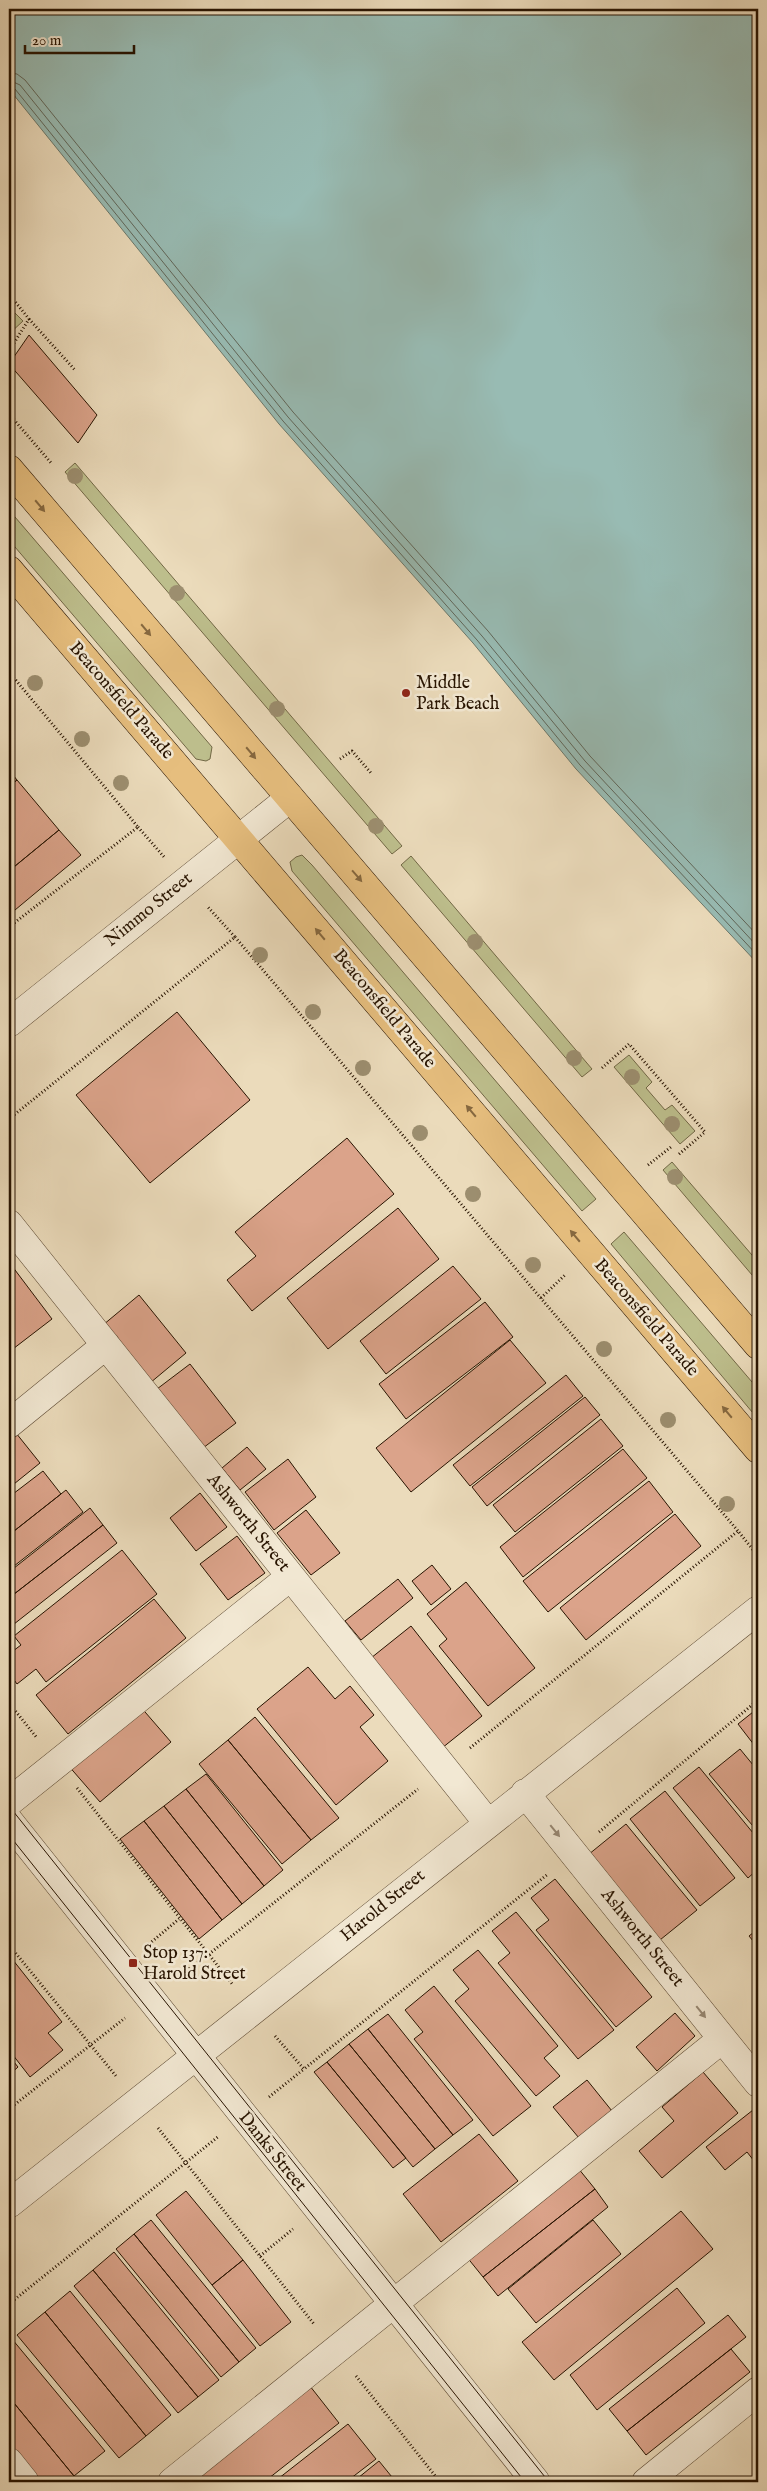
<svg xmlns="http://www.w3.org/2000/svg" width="767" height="2491" viewBox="0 0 767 2491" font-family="'IM FELL English',serif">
	<rect width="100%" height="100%" fill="#ebdbbb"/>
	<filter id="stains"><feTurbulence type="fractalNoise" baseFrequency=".004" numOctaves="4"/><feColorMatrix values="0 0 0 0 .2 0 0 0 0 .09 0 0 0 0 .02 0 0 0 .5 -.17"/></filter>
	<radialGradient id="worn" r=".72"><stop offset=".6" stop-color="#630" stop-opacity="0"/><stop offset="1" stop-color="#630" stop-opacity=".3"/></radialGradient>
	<!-- green -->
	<path fill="#bdbe8c" stroke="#726846" d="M9 307 23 321 9 334Z
		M75 463 402 846 392 854 65 472Z
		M9 510 212 747 210 759 206 761 196 759 9 540Z
		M302 855 312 865 596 1199 582 1211 292 871 290 862 296 857Z
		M411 856 592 1069 582 1077 401 865Z
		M629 1055 652 1082 646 1088 665 1110 672 1105 695 1131 680 1144 614 1067Z
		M672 1162 758 1262V1282L663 1170Z
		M624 1232 758 1389V1419L611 1244Z"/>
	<!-- water -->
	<path fill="#98bbb3" stroke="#6b786b" d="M9 9H758V964L576 769 473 643 279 424 9 89Z"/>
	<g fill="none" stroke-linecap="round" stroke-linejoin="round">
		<!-- shore -->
		<path stroke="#60675a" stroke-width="1" d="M9 73 17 74 25 80 293 412 488 631 590 756 758 936
			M9 80 20 85 288 417 482 636 585 761 758 947
			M9 87 15 89 283 421 477 640 580 765 758 956"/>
	</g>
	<!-- building -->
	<path fill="#dba38a" stroke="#271300" d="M29 335 97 415 78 443 9 364Z
		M9 770 17 780 9 787Z
		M17 780 59 830 9 871V787Z
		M59 830 81 855 9 915V871Z
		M177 1012 250 1100 150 1183 76 1095Z
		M347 1138 394 1194 252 1311 227 1280 256 1256 235 1232Z
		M398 1208 439 1259 328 1349 287 1298Z
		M9 1262 52 1319 9 1352Z
		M453 1266 481 1299 386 1374 360 1341Z
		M139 1295 186 1353 150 1383 103 1325Z
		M485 1302 513 1337 406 1419 379 1384Z
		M510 1340 546 1383 411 1492 376 1448Z
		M190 1364 236 1423 203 1448 157 1389Z
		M566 1375 583 1396 470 1486 453 1465Z
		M585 1397 600 1415 487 1506 472 1487Z
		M601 1419 623 1446 515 1532 493 1505Z
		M12 1428 40 1463 9 1488V1430Z
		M247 1447 266 1469 240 1490 222 1468Z
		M623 1449 647 1478 523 1577 500 1547Z
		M288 1459 316 1497 274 1530 245 1492Z
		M43 1471 61 1494 9 1535V1497Z
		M649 1481 673 1512 548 1612 523 1581Z
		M66 1490 83 1512 9 1570V1535Z
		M200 1493 227 1527 196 1551 170 1518Z
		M90 1508 103 1525 9 1598V1572Z
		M306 1510 340 1553 311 1575 277 1533Z
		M675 1514 701 1546 586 1640 560 1608Z
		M103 1525 117 1543 9 1628V1598Z
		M237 1536 265 1573 228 1600 200 1564Z
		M122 1550 157 1594 46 1682 36 1669 17 1684 9 1673V1654L21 1645 14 1636Z
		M432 1565 451 1589 431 1605 412 1581Z
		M398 1579 413 1598 361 1640 345 1621Z
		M466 1582 535 1668 488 1706 439 1646 447 1639 427 1614Z
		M154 1599 186 1638 68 1734 36 1695Z
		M411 1626 482 1716 442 1748 371 1658Z
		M308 1667 335 1699 350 1686 374 1715 360 1727 388 1761 336 1805 257 1709Z
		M139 1705 171 1742 100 1802 67 1764Z
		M758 1708V1750L738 1724Z
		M255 1717 339 1818 311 1840 228 1740Z
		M228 1740 311 1840 282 1864 199 1764Z
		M740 1749 758 1771V1832L709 1774Z
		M699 1767 758 1839V1869L748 1878 673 1788Z
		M206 1774 283 1870 264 1886 186 1789Z
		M186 1789 264 1886 242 1904 164 1806Z
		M665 1791 735 1878 700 1906 630 1819Z
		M164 1806 242 1904 222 1920 144 1821Z
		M144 1821 222 1920 199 1939 120 1839Z
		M626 1824 697 1910 655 1944 583 1859Z
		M555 1879 652 1997 616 2027 536 1930 549 1920 531 1898Z
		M516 1912 614 2030 578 2059 498 1963 510 1953 492 1931Z
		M758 1929V1947L749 1936Z
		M478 1950 558 2046 544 2058 560 2076 536 2096 455 2001 469 1989 453 1970Z
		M9 1955 62 2022 48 2033 63 2050 30 2077 9 2050Z
		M434 1986 531 2106 493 2136 414 2039 423 2032 405 2010Z
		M675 2013 695 2036 657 2071 636 2047Z
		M388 2014 473 2120 453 2135 368 2029Z
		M368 2029 453 2135 435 2149 349 2044Z
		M349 2044 435 2149 413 2167 327 2062Z
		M9 2056 18 2067 9 2075Z
		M327 2062 406 2158 393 2168 314 2072Z
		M703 2072 738 2113 662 2178 639 2151 674 2121 662 2107Z
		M587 2080 612 2111 579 2138 553 2107Z
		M753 2110 758 2116V2166L747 2152 725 2170 706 2147Z
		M479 2134 518 2181 441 2242 403 2194Z
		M578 2168 595 2189 483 2277 466 2256Z
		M595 2189 608 2207 498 2296 483 2277Z
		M186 2191 243 2260 212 2285 156 2215Z
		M681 2211 713 2249 554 2380 522 2342Z
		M151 2220 256 2348 239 2362 134 2234Z
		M593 2220 621 2254 536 2323 508 2289Z
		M134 2234 239 2362 221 2377 116 2249Z
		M114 2252 219 2380 198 2397 93 2270Z
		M243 2260 291 2322 260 2346 212 2285Z
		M93 2270 198 2397 178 2413 74 2286Z
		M677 2288 705 2323 597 2410 570 2375Z
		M70 2291 171 2415 146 2436 45 2312Z
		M45 2312 146 2436 119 2458 17 2335Z
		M728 2315 746 2337 627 2431 609 2409Z
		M12 2339 105 2451 74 2476 9 2397V2341Z
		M731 2349 750 2372 646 2455 627 2431Z
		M306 2381 339 2423 264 2482H175Z
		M9 2397 74 2476 66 2482H30L9 2457Z
		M348 2424 376 2459 346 2482H274Z
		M379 2461 396 2482H353Z"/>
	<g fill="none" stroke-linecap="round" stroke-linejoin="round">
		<defs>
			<path id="minor" d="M9 1023 290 798
				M9 1224 487 1822
				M9 1424 106 1345
				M525 1793 758 2083
				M9 1802 290 1577
				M9 1821 536 2482
				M9 2204 758 1610
				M9 2462 25 2482
				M172 2482 722 2039
				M646 2482 758 2391"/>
			<path id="major" d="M9 469 758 1345
				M9 570 758 1449"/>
		</defs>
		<!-- minor casing -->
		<use href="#minor" stroke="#58452f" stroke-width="29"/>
		<!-- major casing -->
		<use href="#major" stroke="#271300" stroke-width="29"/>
		<!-- path -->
		<path stroke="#271300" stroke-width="3" stroke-dasharray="1 2.5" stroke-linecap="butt" d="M9 294 29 319 9 351
			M29 319 75 370
			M9 414 52 464
			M9 672 138 827 9 927
			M340 759 352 751 371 773
			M138 827 165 858
			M235 937 738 1531
			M602 1068 629 1044 705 1132 678 1155
			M9 1119 235 937 207 906
			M648 1165 671 1147
			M541 1298 566 1274
			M9 1703 37 1738
			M470 1748 738 1531 758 1556
			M77 1788 233 1985
			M599 1832 758 1700
			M149 1944 179 1919
			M9 1945 116 2076
			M175 1979 209 1954 418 1789
			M275 2036 304 2069 548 1874
			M269 2097 304 2069
			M9 2109 125 2018
			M158 2128 314 2324
			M260 2256 293 2229
			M9 2304 219 2136
			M356 2376 440 2482"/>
		<!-- minor -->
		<use href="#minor" stroke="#f2e8d3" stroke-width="28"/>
		<!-- major -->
		<use href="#major" stroke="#e6be7e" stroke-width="28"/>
		<!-- tram -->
		<path stroke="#271300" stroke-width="1" d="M9 1806 549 2482
			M9 1835 525 2482"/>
	</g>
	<!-- trees -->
	<g fill="#9c8e6f">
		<circle cx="75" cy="476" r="8"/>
		<circle cx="177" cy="593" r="8"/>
		<circle cx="35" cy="683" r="8"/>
		<circle cx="277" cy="709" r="8"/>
		<circle cx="82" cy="739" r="8"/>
		<circle cx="121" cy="783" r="8"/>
		<circle cx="376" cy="826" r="8"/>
		<circle cx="475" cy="942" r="8"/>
		<circle cx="260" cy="955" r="8"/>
		<circle cx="313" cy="1012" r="8"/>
		<circle cx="574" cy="1058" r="8"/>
		<circle cx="363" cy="1068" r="8"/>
		<circle cx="632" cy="1077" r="8"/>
		<circle cx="672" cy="1124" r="8"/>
		<circle cx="420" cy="1133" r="8"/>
		<circle cx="675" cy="1177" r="8"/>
		<circle cx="473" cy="1194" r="8"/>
		<circle cx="533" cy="1265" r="8"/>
		<circle cx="604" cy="1349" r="8"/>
		<circle cx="668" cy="1420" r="8"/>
		<circle cx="727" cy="1504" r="8"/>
	</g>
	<!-- one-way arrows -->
	<defs><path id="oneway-solid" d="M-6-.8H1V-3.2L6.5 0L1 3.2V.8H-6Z" transform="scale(1.25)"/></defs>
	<g fill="#86683f">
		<use href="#oneway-solid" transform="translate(40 506) rotate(50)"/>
		<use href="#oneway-solid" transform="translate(146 630) rotate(50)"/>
		<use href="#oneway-solid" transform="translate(251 753) rotate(50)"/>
		<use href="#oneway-solid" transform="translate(357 876) rotate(49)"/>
		<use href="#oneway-solid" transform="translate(320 934) rotate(-130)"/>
		<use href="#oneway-solid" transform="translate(471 1111) rotate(-130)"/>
		<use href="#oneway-solid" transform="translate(575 1236) rotate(-130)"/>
		<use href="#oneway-solid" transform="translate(727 1412) rotate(-130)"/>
	</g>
	<g fill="#978874">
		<use href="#oneway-solid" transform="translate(555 1831) rotate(51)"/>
		<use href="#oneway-solid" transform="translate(701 2012) rotate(51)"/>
	</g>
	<!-- markers -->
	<g fill="#8f2418" stroke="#f2e8d3" stroke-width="2">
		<circle cx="406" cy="693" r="5"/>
		<rect x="128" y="1958" width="10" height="10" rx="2.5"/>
	</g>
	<g text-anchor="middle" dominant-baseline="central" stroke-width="5" stroke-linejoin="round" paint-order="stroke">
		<!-- poi labels -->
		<g font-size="18" fill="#271300" stroke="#f2e8d3" text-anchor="start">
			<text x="416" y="683">Middle<tspan x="416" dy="21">Park Beach</tspan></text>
			<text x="143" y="1953">Stop 137:<tspan x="143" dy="21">Harold Street</tspan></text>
		</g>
		<!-- street labels -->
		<g font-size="18" fill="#271300" stroke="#f2e8d3">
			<text transform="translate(121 701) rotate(49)">Beaconsfield Parade</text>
			<text transform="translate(149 910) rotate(-39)">Nimmo Street</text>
			<text transform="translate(384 1009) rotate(50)">Beaconsfield Parade</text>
			<text transform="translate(646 1318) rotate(49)">Beaconsfield Parade</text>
			<text transform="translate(248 1523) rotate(51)">Ashworth Street</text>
			<text transform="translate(383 1906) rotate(-39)">Harold Street</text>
			<text transform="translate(642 1938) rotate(51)">Ashworth Street</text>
			<text transform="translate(272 2152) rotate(51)">Danks Street</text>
		</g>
	</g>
	<!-- margin -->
	<rect width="767" height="2491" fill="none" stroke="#ebdbbb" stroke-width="30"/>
	<rect x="10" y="10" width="747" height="2471" fill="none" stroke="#271300" stroke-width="2.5"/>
	<rect x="15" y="15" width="737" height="2461" fill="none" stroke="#271300"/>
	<!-- scale -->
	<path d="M25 45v8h109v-8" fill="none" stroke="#271300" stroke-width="2.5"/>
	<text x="32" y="45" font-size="15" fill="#271300" stroke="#f2e8d3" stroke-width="4" paint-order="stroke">20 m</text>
	<rect width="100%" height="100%" filter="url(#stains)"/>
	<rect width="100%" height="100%" fill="url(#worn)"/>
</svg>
